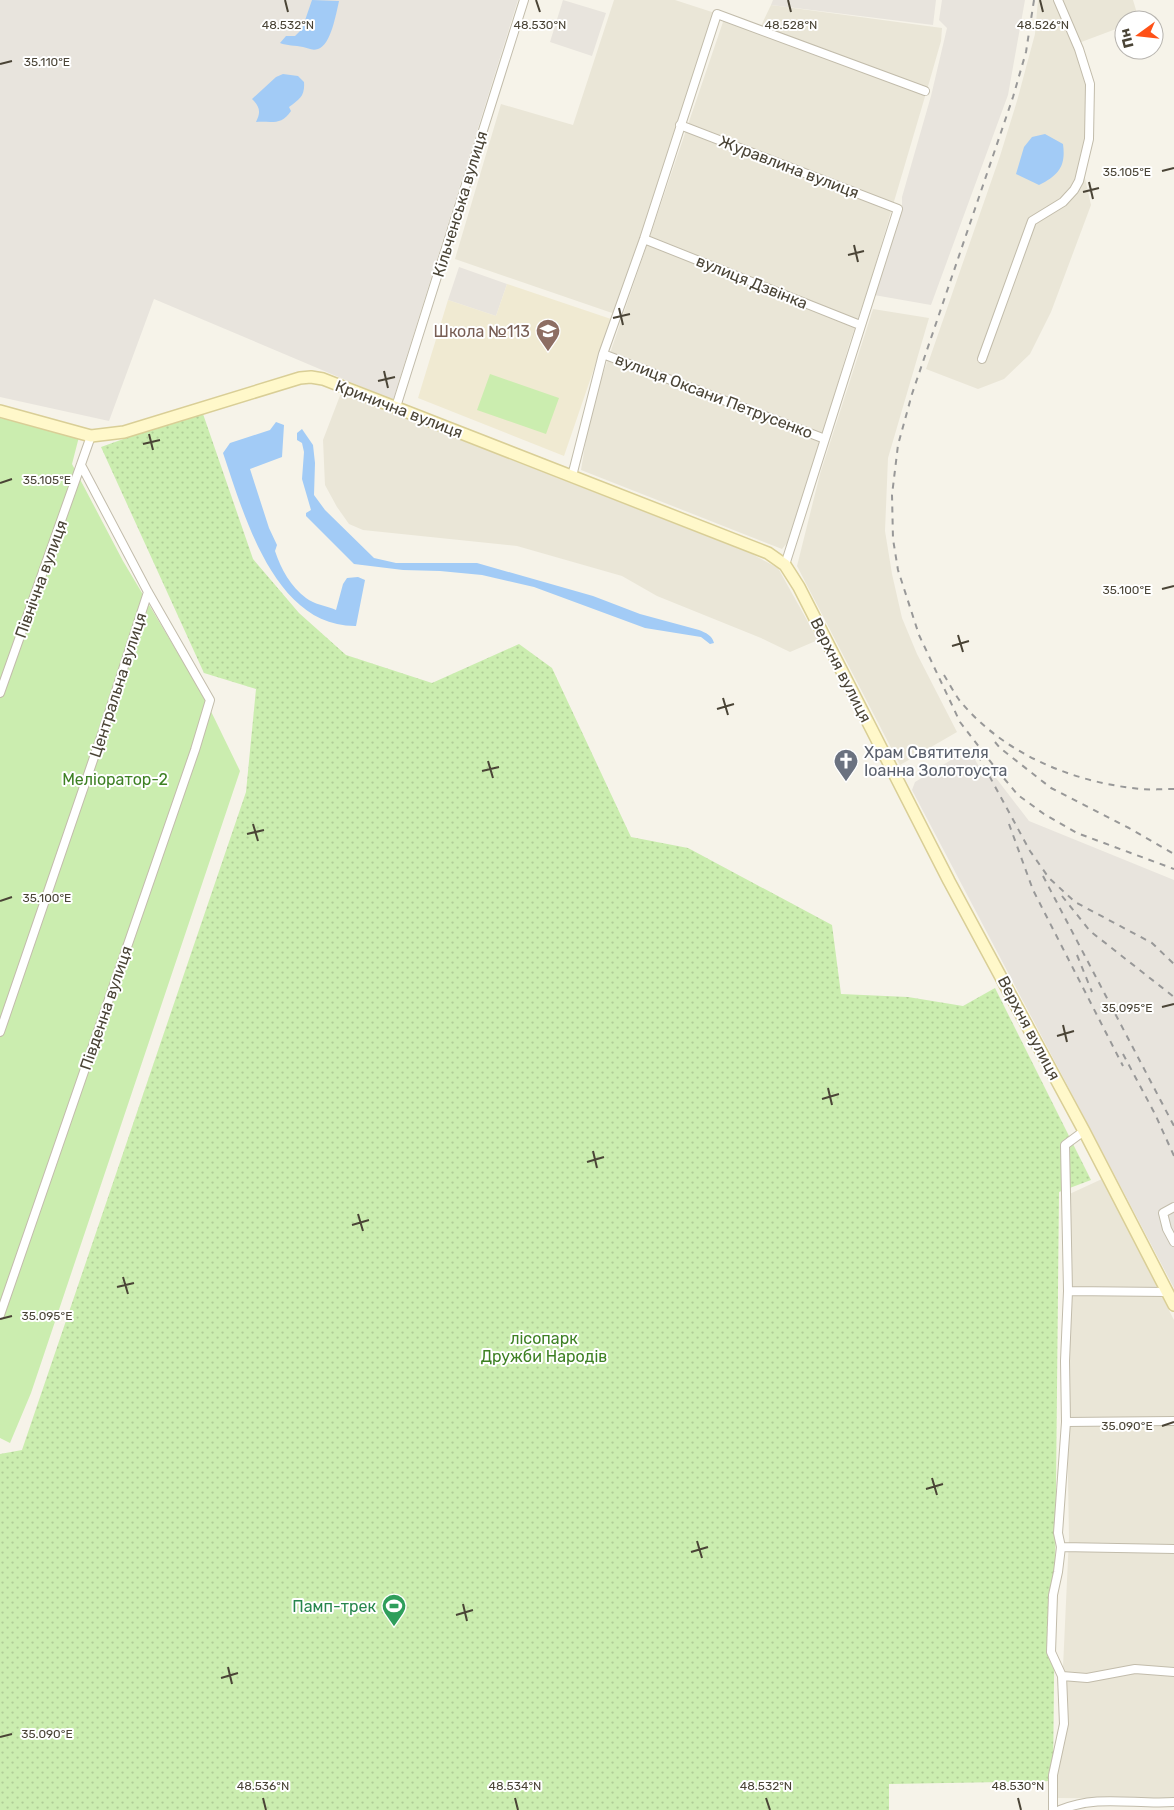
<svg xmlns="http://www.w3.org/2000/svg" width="1174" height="1810" viewBox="0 0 1174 1810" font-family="Rubik,sans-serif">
	<defs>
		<pattern id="grass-dots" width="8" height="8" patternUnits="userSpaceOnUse" patternTransform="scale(1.25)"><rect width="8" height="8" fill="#cbedaf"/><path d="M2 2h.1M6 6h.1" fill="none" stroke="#b0cc97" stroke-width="1.8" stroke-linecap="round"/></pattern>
	</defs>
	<rect width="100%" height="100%" fill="#f6f3e9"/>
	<!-- residential -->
	<path fill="#eae6d7" d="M614 0H675L715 13 682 124 615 314 455 259 501 104 573 125Z
		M1038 0H1133L1139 20H1124V26L1076 44 1087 93 1089 123 1080 156 1091 205 1051 312 1030 354 1004 379 978 389 926 369 1000 156 1017 101 1035 34Z
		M771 5 942 28 941 41 929 83 870 283 849 345 823 434 787 543 782 549 581 470 591 409 724 19 760 28Z
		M873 309 929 318 888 458 885 531 892 574 902 618 917 654 957 732 900 765 797 566 820 474Z
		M341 393 752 554 778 568 818 640 790 652 761 638 657 596 622 576 517 546 363 530 349 524 337 507 325 485 323 440Z
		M1102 1179 1174 1320V1799L1057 1798 1069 1537 1063 1197Z"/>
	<!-- industrial -->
	<path fill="#e8e4dd" d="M0 0H518L393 400 154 299 109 421 0 397Z
		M563 0 606 13 592 56 550 42Z
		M773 0H936L933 25 771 5Z
		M942 0H1025L1008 95 931 305 874 295 902 206V197L931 96 947 28 939 20Z
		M459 267 507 284 496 316 448 300Z
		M969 749 985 777 993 774 1029 821 1174 880V1288L912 790 915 782Z"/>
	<!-- education -->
	<path fill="#f0ead2" d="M507 284 611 319 564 456 418 398 448 300 496 316Z"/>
	<!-- grass -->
	<path fill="url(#grass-dots)" d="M202 411 253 559 299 613 346 655 432 683 519 644 552 668 631 837 688 848 832 925 841 994 908 997 963 1006 995 988 1091 1180 1059 1192 1053 1781 889 1784V1810H0V1454L22 1450 246 792 256 689 204 673 101 447Z"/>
	<!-- garden -->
	<path fill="#cbedaf" d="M490 374 559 398 546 434 477 410Z
		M0 418 80 433 72 464 123 561 204 697 240 771 31 1393 10 1443 0 1438Z"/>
	<!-- water -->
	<path fill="#a2cbf6" d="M312 0 339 1C336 14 331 45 318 49 312 51 308 48 303 47 295 45 287 46 280 43L286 36H295L302 29Z
		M283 74 298 76 304 82C305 96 300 99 289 107L291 111C281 126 272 121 256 122 261 112 260 107 252 99L276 77Z
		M1045 134 1063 144C1066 166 1059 175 1039 185L1016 174 1024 147 1032 137Z
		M276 422 284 425 282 457 250 469 269 528 277 545 275 551C281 569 291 587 306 598 313 604 327 606 336 610L343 584 347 578 358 577 365 580 356 626C274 627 244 514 223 453L230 443 270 430Z
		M302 429 313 445 315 463 314 495 325 510 374 558 396 563H477L593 596 640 614 699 630C706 633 712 635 714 643L710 644 701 637 645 628 534 587 482 575 440 571 403 570 354 564 306 516V513L311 510 302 479 304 452 302 443 297 440V433Z"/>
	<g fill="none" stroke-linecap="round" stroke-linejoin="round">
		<defs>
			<path id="street" d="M680 125 898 209 785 565
				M644 239 860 325
				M603 354 825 439
				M982 359 1032 221 1063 202 1074 190 1079 181 1089 139 1090 84 1079 49 1058 0
				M396 407 524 0
				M572 476 603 354 644 239 717 14 925 91
				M0 693 91 436
				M0 1032 104 728 148 592
				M1174 1207 1163 1213 1167 1229 1174 1242
				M1068 1291 1167 1292
				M0 1315 195 750 210 700 148 592 81 465
				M1066 1422 1174 1421
				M1061 1547 1174 1549
				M1062 1676 1087 1678 1135 1669 1174 1672
				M1053 1810V1775L1064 1724 1062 1676 1051 1652 1053 1595 1058 1572 1061 1547 1058 1533 1066 1422 1065 1361 1068 1291 1065 1145 1084 1131
				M1060 1810C1099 1794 1134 1805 1174 1802"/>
			<path id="secondary" d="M0 411 91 436 124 432 300 378 311 377 323 379 768 553 785 565 799 587 949 881 1084 1131 1174 1305"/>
		</defs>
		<!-- street casing -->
		<use href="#street" stroke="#c2bcab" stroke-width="10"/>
		<!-- secondary casing -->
		<use href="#secondary" stroke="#d9ce96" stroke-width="14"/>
		<!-- street -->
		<use href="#street" stroke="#fff" stroke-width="8"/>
		<!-- secondary -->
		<use href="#secondary" stroke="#fff8ca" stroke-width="11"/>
		<!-- rail -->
		<path stroke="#989898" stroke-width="2" stroke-dasharray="6 6" stroke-linecap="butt" d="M1034 0 1026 52 1013 97 912 394 898 445 892 495 893 539 898 570 919 635 960 722 997 770 1018 795 1044 814 1077 833 1174 869
			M944 675C949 683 954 693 960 701 1004 754 1072 782 1140 789 1151 790 1163 789 1174 789
			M995 742 1000 748 1051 788 1129 828 1174 854
			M978 755 1030 851 1049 878 1075 902 1152 943 1174 964
			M1009 824 1033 890 1123 1066
			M1043 876 1174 1126
			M1062 896 1090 931 1174 997
			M1077 955 1092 992
			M1123 1054 1155 1114 1174 1156"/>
	</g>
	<!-- ticks -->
	<path fill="none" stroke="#4a4436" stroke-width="2" d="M285 0 288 12M536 0 540 12M788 0 791 12M1040 0 1043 12M0 64 12 61M1162 171 1174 168M1089 182 1093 199M1083 192 1099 188M854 245 858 262M848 255 864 251M619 308 623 325M613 318 630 314M384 371 388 388M378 381 395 377M149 434 153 450M143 444 160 440M0 483 12 479M1162 589 1174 586M958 635 963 652M952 646 969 641M723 698 728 715M717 709 734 704M488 761 493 778M482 771 499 767M253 824 258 841M247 834 264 830M0 901 12 897M1162 1007 1174 1004M1063 1025 1067 1042M1057 1036 1074 1031M828 1088 832 1105M822 1099 839 1094M593 1151 597 1168M587 1162 604 1157M358 1214 363 1231M352 1225 369 1220M123 1277 128 1294M117 1287 134 1283M0 1319 12 1316M1162 1426 1174 1422M932 1478 937 1495M926 1489 943 1484M697 1541 702 1558M691 1552 708 1547M463 1604 467 1621M456 1615 473 1610M228 1667 232 1684M221 1678 238 1673M0 1737 12 1734M263 1798 266 1810M515 1798 518 1810M766 1798 770 1810M1018 1798 1021 1810"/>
	<!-- icons -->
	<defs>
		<symbol id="school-pin" viewBox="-11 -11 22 30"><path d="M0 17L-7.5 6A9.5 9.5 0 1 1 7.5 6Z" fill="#8d6e63" stroke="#fff"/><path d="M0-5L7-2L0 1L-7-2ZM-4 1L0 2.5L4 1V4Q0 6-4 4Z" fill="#fff"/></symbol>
		<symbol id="church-pin" viewBox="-11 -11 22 30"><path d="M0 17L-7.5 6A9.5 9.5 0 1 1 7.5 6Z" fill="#6b7280" stroke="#fff"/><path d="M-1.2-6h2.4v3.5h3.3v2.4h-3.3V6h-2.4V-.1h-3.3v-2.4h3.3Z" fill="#fff"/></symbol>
		<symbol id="stadium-pin" viewBox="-11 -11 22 30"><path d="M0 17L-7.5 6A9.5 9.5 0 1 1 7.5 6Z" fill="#2e9e5b" stroke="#fff"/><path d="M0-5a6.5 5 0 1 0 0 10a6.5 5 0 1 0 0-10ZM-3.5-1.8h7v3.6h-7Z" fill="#fff"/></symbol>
	</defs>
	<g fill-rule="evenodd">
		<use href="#school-pin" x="534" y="317" width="28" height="38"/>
		<use href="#church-pin" x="832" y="747" width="28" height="38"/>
		<use href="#stadium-pin" x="380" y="1592" width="28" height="38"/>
	</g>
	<g text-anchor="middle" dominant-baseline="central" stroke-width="4" stroke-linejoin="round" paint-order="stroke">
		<!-- street labels -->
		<g font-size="16" fill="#4a4436" stroke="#fff">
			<text transform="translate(789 167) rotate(21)">Журавлина вулиця</text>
			<text transform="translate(460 204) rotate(-73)">Кільченська вулиця</text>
			<text transform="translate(752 282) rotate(22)">вулиця Дзвінка</text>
			<text transform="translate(714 396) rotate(21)">вулиця Оксани Петрусенко</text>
			<text transform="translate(399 409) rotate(21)">Кринична вулиця</text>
			<text transform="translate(41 579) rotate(-70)">Північна вулиця</text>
			<text transform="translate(841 670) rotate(63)">Верхня вулиця</text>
			<text transform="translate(118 685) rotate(-72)">Центральна вулиця</text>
			<text transform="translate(106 1008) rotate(-71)">Південна вулиця</text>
			<text transform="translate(1029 1028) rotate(62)">Верхня вулиця</text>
		</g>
		<!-- education labels -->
		<g font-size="16" fill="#785e54" stroke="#fff" text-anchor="end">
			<text x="530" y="331">Школа №113</text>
		</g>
		<!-- worship labels -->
		<g font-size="16" fill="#5b616d" stroke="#fff" text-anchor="start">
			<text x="864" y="752">Храм Святителя<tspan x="864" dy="18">Іоанна Золотоуста</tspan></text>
		</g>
		<!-- park labels -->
		<g font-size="16" fill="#3e8124" stroke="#fff">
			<text x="115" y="779">Меліоратор-2</text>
			<text x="544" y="1338">лісопарк<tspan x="544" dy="18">Дружби Народів</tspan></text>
		</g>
		<!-- leisure labels -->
		<g font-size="16" fill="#27864d" stroke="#fff" text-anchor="end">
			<text x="376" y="1606">Памп-трек</text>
		</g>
	</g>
	<g font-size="12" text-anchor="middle" fill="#4a4436" stroke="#fff" stroke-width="4" stroke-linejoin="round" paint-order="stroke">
		<text x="288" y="29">48.532°N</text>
		<text x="540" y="29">48.530°N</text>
		<text x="791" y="29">48.528°N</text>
		<text x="1043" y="29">48.526°N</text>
		<text x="47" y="66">35.110°E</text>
		<text x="1127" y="176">35.105°E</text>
		<text x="47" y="484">35.105°E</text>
		<text x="1127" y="594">35.100°E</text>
		<text x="47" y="902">35.100°E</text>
		<text x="1127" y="1012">35.095°E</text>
		<text x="47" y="1320">35.095°E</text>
		<text x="1127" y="1430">35.090°E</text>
		<text x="47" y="1738">35.090°E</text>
		<text x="263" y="1790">48.536°N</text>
		<text x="515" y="1790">48.534°N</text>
		<text x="766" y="1790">48.532°N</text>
		<text x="1018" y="1790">48.530°N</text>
	</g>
	<!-- north arrow -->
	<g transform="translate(1139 35) rotate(255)"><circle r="24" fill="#ffffff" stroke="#b7b4af"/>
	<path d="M0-4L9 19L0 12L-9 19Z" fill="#ff5117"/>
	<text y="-8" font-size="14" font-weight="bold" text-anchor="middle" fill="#4a4436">Пн</text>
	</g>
</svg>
